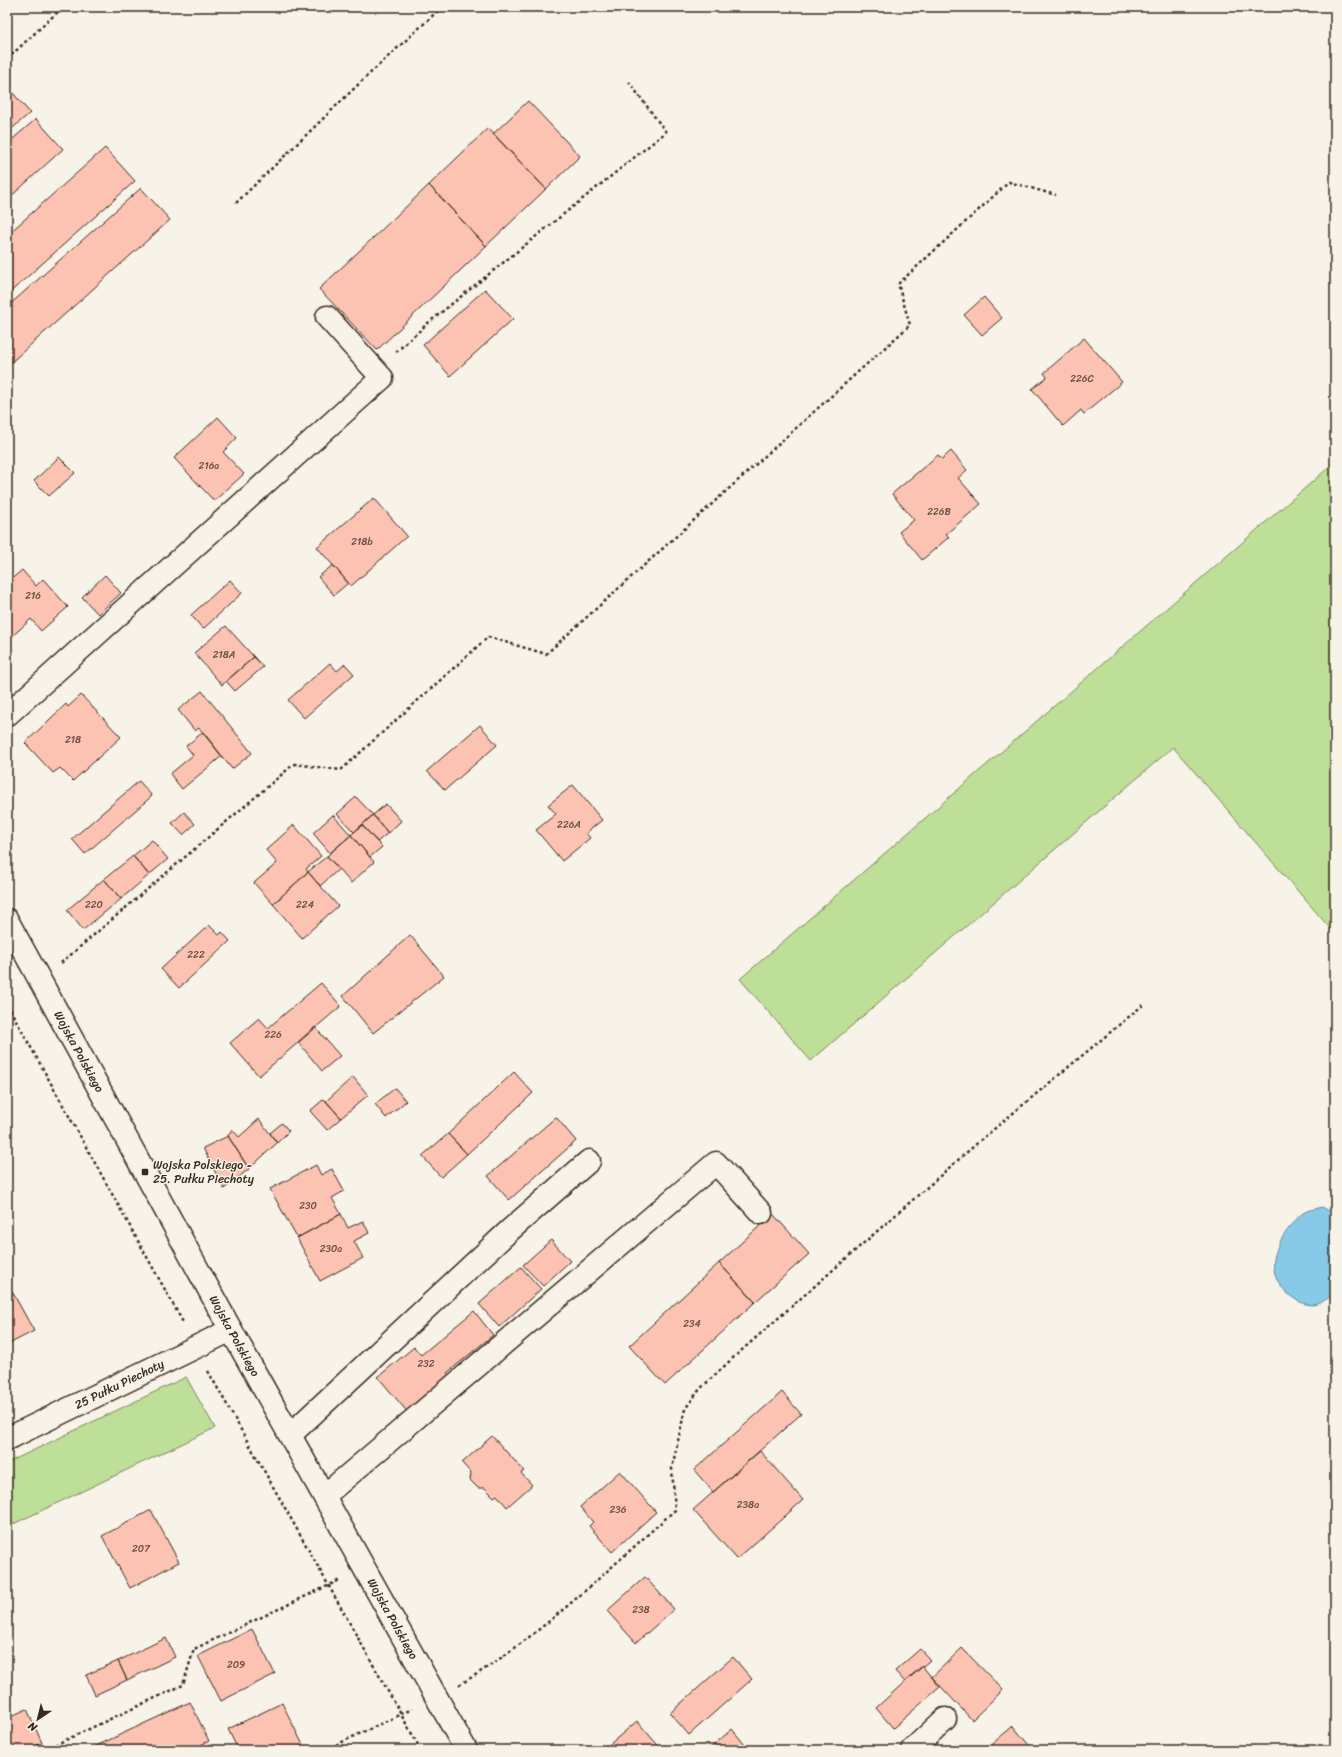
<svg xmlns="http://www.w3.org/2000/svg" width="1342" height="1757" viewBox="0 0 1342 1757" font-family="Sriracha,sans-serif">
	<rect width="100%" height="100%" fill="#f7f3e8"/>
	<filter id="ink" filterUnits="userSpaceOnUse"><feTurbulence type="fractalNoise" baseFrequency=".025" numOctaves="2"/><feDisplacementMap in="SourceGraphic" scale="8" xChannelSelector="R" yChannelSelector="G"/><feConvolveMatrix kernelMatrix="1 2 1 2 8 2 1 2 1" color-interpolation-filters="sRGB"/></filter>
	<g filter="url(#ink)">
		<!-- green -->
		<path fill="#bddf98" stroke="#7c845b" d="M1335 462V934L1173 747 811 1061 740 979Z
			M186 1377 215 1428 7 1527V1463Z"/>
		<!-- water -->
		<path fill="#87cae8" stroke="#698a97" d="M1322 1207 1335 1214V1293C1329 1298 1319 1305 1311 1305 1291 1303 1270 1280 1274 1259 1276 1247 1283 1234 1292 1225 1295 1221 1300 1214 1305 1212 1310 1209 1317 1209 1322 1207Z"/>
		<!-- building -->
		<path fill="#fcc3b3" stroke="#3b2a1e" d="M7 86 30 113 7 133Z
			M528 101 580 156 546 189 493 134Z
			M36 119 63 149 7 200V144Z
			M488 128 546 189 486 246 429 185Z
			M105 148 135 181 7 295V235Z
			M429 185 486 246 377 350 319 289Z
			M141 188 170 220 7 366V307Z
			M485 289 513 319 450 376 423 345Z
			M984 297 1002 318 982 335 964 315Z
			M1084 338 1122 382 1084 414 1081 410 1063 426 1032 389 1047 377 1044 373Z
			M218 417 237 438 223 452 244 474 214 501 174 458Z
			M951 451 967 470 958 478 981 504 946 534 949 537 922 560 899 532 914 520 892 494 938 455 942 459Z
			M59 457 75 473 49 496 34 481Z
			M374 498 407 536 351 586 317 547Z
			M333 565 348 583 334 595 318 577Z
			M22 570 36 586 43 579 68 607 41 631 31 619 7 641V583Z
			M105 575 121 593 98 614 82 597Z
			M230 580 242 593 203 629 191 615Z
			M226 626 254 657 222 685 194 653Z
			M254 657 263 667 235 691 226 681Z
			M330 663 337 671 345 664 354 674 304 718 288 700Z
			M202 691 252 753 232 769 199 728 195 731 178 710Z
			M81 695 121 737 73 781 60 768 53 773 25 743 66 704 68 707Z
			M480 725 497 745 445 790 427 771Z
			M203 732 222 756 182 789 170 774 193 755 186 746Z
			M139 781 152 796 85 854 72 839Z
			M573 785 602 820 586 833 590 838 562 861 536 830 556 814 548 805Z
			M356 797 373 815 354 832 337 814Z
			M386 804 401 821 388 833 373 815Z
			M184 812 195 824 183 835 172 823Z
			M333 815 351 835 330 853 313 833Z
			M373 815 388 833 377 842 362 825Z
			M294 825 321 856 306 869 308 872 273 904 254 883 277 863 266 850Z
			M362 825 382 847 370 857 351 835Z
			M351 835 374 862 351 883 327 856Z
			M152 840 168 859 149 875 133 856Z
			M133 856 149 875 121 899 104 879Z
			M327 856 339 869 320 886 308 872Z
			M308 872 338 906 302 938 273 904Z
			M104 879 121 899 83 930 67 910Z
			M209 925 219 935 222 932 230 941 179 988 161 969Z
			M410 935 444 976 373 1033 343 996Z
			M321 983 341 1006 259 1076 230 1043 259 1018 268 1028Z
			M315 1027 340 1056 322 1071 298 1042Z
			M514 1072 533 1093 467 1154 448 1134Z
			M353 1077 368 1095 341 1118 326 1101Z
			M395 1088 406 1101 386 1118 375 1104Z
			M324 1099 341 1118 327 1130 310 1111Z
			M556 1117 576 1141 509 1200 488 1176Z
			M259 1119 277 1143 249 1169 228 1136 232 1129 239 1137Z
			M282 1123 289 1131 277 1143 270 1133Z
			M448 1134 467 1154 441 1177 422 1156Z
			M228 1136 249 1169 224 1189 203 1148Z
			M316 1165 321 1175 332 1169 344 1191 332 1198 341 1214 297 1238 270 1189Z
			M341 1214 348 1228 363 1221 369 1233 354 1241 363 1258 320 1281 297 1238Z
			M773 1214 809 1254 755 1302 719 1263Z
			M551 1240 570 1261 543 1286 523 1265Z
			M719 1263 755 1302 665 1385 629 1346Z
			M521 1267 541 1289 499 1327 479 1304Z
			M9 1286 34 1331 7 1345V1287Z
			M474 1311 493 1335 447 1373 453 1379 410 1415 378 1377 414 1347 421 1355Z
			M782 1392 801 1414 713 1492 694 1470Z
			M492 1436 524 1471 521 1473 532 1485 507 1507 497 1495 494 1497 485 1488H478L470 1480 471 1473 462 1463Z
			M760 1451 803 1500 737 1559 693 1510Z
			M620 1471 656 1512 612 1552 589 1526 593 1522 580 1507Z
			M151 1510 179 1562 130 1588 102 1536Z
			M645 1577 674 1609 636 1643 607 1611Z
			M252 1629 275 1674 221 1701 198 1656Z
			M166 1638 175 1657 127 1680 118 1661Z
			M962 1648 1003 1690 972 1720 932 1677Z
			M920 1649 930 1660 905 1682 895 1671Z
			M733 1657 752 1679 689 1735 670 1713Z
			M118 1661 127 1680 95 1695 86 1675Z
			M922 1666 940 1687 893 1728 876 1708Z
			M190 1702 209 1741 190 1750H95L94 1747Z
			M282 1703 303 1745 293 1750H238L228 1729Z
			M27 1709 42 1743 27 1750H7V1718Z
			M637 1721 662 1750H603Z
			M1013 1726 1033 1750H985Z
			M732 1729 749 1750H708Z"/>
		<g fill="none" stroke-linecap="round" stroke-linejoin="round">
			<defs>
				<g id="minor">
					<path d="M7 715 382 378 327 317"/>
					<path d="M290 1435 510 1230 589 1161"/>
					<path id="s1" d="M7 1439 231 1330"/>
					<path d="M324 1496 716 1163 761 1213"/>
					<path d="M912 1750 945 1719"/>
				</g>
				<g id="major">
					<path id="s2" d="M7 920 231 1330 466 1750"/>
				</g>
			</defs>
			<!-- minor casing -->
			<use href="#minor" stroke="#3b2a1e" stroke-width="25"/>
			<!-- major casing -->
			<use href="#major" stroke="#3b2a1e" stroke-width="25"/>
			<!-- path -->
			<path stroke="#3b2a1e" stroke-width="2.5" stroke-dasharray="3 3" stroke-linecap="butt" d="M7 59 63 7
				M236 203 366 77 442 7
				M396 352 428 323 666 132 629 82
				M61 963 294 764 341 770 488 637 546 654 910 325 898 284 1009 182 1056 195
				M7 1004 184 1324
				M208 1371 421 1750
				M459 1685C539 1638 606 1571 675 1510L672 1468 685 1409 700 1389 734 1357 982 1139 1143 1005
				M44 1750 183 1685 194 1649 340 1580
				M325 1750 412 1709"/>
			<!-- minor -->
			<use href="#minor" stroke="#f7f3e8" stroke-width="22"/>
			<!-- major -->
			<use href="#major" stroke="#f7f3e8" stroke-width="22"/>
		</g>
	</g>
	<!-- markers -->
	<rect fill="#3b2a1e" stroke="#f7f3e8" stroke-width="1.5" x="141" y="1168" width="8" height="8" rx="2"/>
	<g text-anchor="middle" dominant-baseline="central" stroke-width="3" stroke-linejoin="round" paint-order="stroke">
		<!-- number labels -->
		<g font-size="10" fill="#6b5043">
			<text x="1082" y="379">226C</text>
			<text x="209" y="466">216a</text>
			<text x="939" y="512">226B</text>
			<text x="362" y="542">218b</text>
			<text x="33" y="596">216</text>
			<text x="224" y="655">218A</text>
			<text x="73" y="740">218</text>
			<text x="569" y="825">226A</text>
			<text x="94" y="905">220</text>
			<text x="305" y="905">224</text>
			<text x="196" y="955">222</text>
			<text x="273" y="1035">226</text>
			<text x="308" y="1206">230</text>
			<text x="331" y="1249">230a</text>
			<text x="692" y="1324">234</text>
			<text x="426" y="1364">232</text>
			<text x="748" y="1505">238a</text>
			<text x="618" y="1510">236</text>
			<text x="141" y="1549">207</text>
			<text x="641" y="1610">238</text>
			<text x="236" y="1665">209</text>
		</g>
		<!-- street labels -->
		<g font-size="12" fill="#3b2a1e" stroke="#f7f3e8">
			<text stroke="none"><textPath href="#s2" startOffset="150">Wojska Polskiego</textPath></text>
			<text stroke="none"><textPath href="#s2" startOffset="474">Wojska Polskiego</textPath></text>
			<text stroke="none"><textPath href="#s1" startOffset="125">25 Pułku Piechoty</textPath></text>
			<text stroke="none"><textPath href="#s2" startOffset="798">Wojska Polskiego</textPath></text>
		</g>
		<!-- poi labels -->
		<g font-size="12" fill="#3b2a1e" stroke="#f7f3e8" text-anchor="start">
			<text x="153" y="1165">Wojska Polskiego -<tspan x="153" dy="14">25. Pułku Piechoty</tspan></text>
		</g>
	</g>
	<!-- margin -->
	<rect width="1342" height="1757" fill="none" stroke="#f7f3e8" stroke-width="24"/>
	<rect x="12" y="12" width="1318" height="1733" fill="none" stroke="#3b2a1e" stroke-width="1.5" filter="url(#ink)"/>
	<!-- north arrow -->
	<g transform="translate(38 1719) rotate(215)" stroke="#f7f3e8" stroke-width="3" paint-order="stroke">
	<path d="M0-3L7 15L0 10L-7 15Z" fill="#3b2a1e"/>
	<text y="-6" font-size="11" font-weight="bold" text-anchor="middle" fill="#3b2a1e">N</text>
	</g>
</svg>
